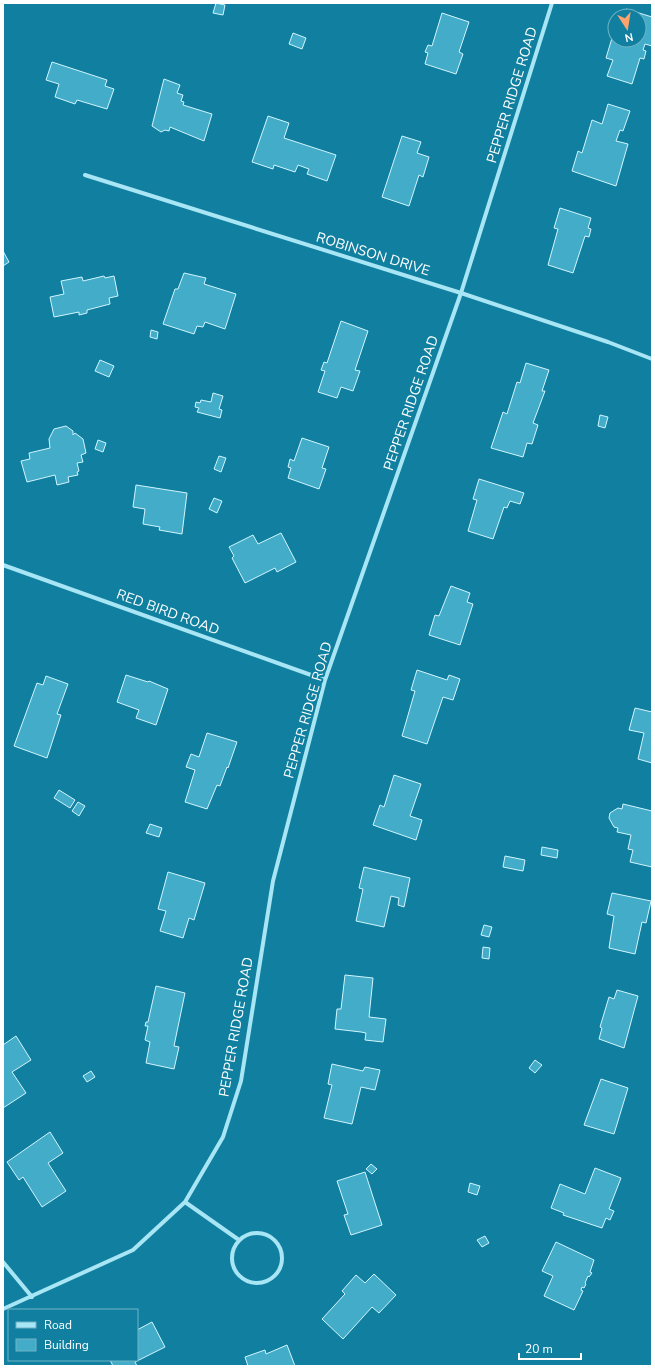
<svg xmlns="http://www.w3.org/2000/svg" width="655" height="1369" viewBox="0 0 655 1369" font-family="'Nunito Sans',sans-serif">
	<rect width="100%" height="100%" fill="#1180a0"/>
	<!-- building -->
	<path fill="#42acc9" stroke="#d1f5fe" d="M216 3 225 5 223 15 213 13Z
		M626 9 652 17V46L645 44 643 50 646 51 644 59 640 58 632 84 607 76 613 60 606 58 612 38 615 40H639V16H624Z
		M442 13 469 22 459 52 463 54 456 74 425 64 428 53 425 52 428 45 432 46Z
		M293 33 306 38 302 49 289 44Z
		M52 62 107 80 105 86 114 89 107 109 77 100 75 104 55 97 59 84 46 80Z
		M164 79 180 85 177 93 183 95 181 101 184 102 183 105 212 114 204 141 170 127 169 131 165 130 161 132 152 126Z
		M608 104 630 111 623 131 620 130 616 141 628 144 616 186 572 171 578 151 582 153 592 120 602 124Z
		M268 116 289 123 284 138 336 155 327 181 307 174 309 169 298 165 295 172 274 165 273 169 252 162Z
		M402 136 421 142 417 153 429 157 423 177 419 175 409 206 382 197Z
		M560 208 591 218 588 228 591 229 589 237 585 236 573 273 548 265 558 229 554 228Z
		M3 251 9 262 3 266Z
		M184 273 206 278 204 284 236 294 225 329 205 322 203 327 197 326 194 334 163 324 175 289H178Z
		M104 276 105 278 114 276 118 296 109 298 110 304 87 310V313L79 315V312L54 317 50 297 64 294 61 281 82 277 83 281Z
		M341 321 368 331 355 370 360 371 353 391 341 387 337 398 318 392 325 371 321 370 324 362 327 363Z
		M151 330 158 332 157 339 150 337Z
		M100 360 114 366 109 377 95 371Z
		M526 363 549 370 542 391H545L533 423 538 425 532 444 527 443 523 457 491 448 503 412 507 414 517 382 520 383Z
		M213 393 223 396 219 409 222 410 220 418 197 412 199 408 195 407 196 402 200 403 201 400 211 402Z
		M600 415 608 417 605 428 598 426Z
		M66 426 73 431V435L75 433 83 439 86 453 81 455 83 462 77 463 79 471 77 472 78 475 68 477 69 482 57 485 55 475 27 482 21 461 30 459 29 453 50 448 49 439 54 429Z
		M302 438 329 447 322 468 326 469 319 489 288 478 291 468 288 467 290 459 294 461Z
		M98 440 106 443 103 452 95 449Z
		M219 456 226 458 221 472 214 469Z
		M479 479 524 493 520 504 510 501 507 508 504 507 493 539 468 531 477 500 473 499Z
		M136 485 187 493 182 534 159 530 160 527 143 524 145 509 133 507Z
		M214 498 222 501 217 513 209 509Z
		M281 533 296 562 277 572 275 568 245 583 232 558 234 556 229 547 253 535 258 544Z
		M451 586 470 593 467 602 473 604 460 645 429 635 435 615 439 616Z
		M417 670 447 680 449 675 460 679 453 700 443 697 427 744 402 736 415 691 411 690Z
		M126 675 148 682 149 681 168 689 156 725 136 718 139 710 117 702Z
		M46 676 68 684 57 714 61 715 47 758 14 746 37 683 43 685Z
		M635 708 652 712V763L638 759 644 733 629 730Z
		M207 733 237 742 228 768 227 767 220 786 217 785 207 809 185 802 195 770 186 767 191 754 199 757Z
		M394 775 421 784 410 816 422 820 416 840 373 825 380 805 384 807Z
		M59 790 75 800 70 808 54 798Z
		M78 802 85 806 79 816 72 811Z
		M623 804 652 811V867L630 862 633 850 628 849 631 835 617 832 618 828 614 827 609 818 610 813 618 808 622 809Z
		M150 824 162 828 159 837 146 833Z
		M542 847 558 850 557 858 541 855Z
		M505 856 525 860 523 871 503 867Z
		M364 867 410 878 404 907 398 905 399 898 391 896 384 927 356 921 363 889 359 888Z
		M168 872 205 883 194 920 189 918 183 938 160 931 166 911 158 909Z
		M612 893 651 901 646 923 642 922 635 954 609 948 614 916 607 914Z
		M484 925 492 927 489 937 481 935Z
		M483 947 490 948 489 959 482 958Z
		M345 975 373 978 369 1017 386 1019 383 1042 365 1040 366 1033 361 1032 335 1029 337 1009H341Z
		M156 986 185 993 174 1046 179 1047 174 1069 146 1063 150 1042 145 1040 148 1026H145L146 1022H148Z
		M617 990 638 996 624 1048 599 1039 602 1028 600 1027 609 997 614 999Z
		M16 1036 31 1060 12 1072 26 1093 3 1108V1045Z
		M535 1060 542 1065 535 1073 529 1068Z
		M332 1064 363 1071 365 1067 380 1070 375 1090 361 1087 352 1124 324 1118 332 1085 328 1084Z
		M91 1071 95 1077 87 1082 83 1076Z
		M601 1079 628 1088 614 1134 584 1125Z
		M50 1132 63 1153 48 1163 66 1191 42 1207 23 1177 19 1180 7 1162Z
		M371 1164 377 1169 372 1174 366 1169Z
		M595 1168 621 1178 609 1209 614 1211 610 1220 606 1218 602 1228 563 1215 564 1213 551 1208 560 1184 585 1194Z
		M365 1172 382 1225 351 1235 344 1215 348 1214 337 1181Z
		M470 1183 480 1186 477 1195 468 1192Z
		M485 1236 489 1243 482 1247 477 1240Z
		M556 1242 594 1260 590 1272 592 1273 589 1277 588 1276 585 1283 586 1284 584 1288 582 1287 581 1290 583 1291 574 1310 544 1296 553 1276 542 1271Z
		M374 1274 396 1295 379 1313 372 1307 343 1339 322 1319 345 1294 342 1291 356 1275 365 1283Z
		M152 1322 165 1347 135 1362 137 1366H113L110 1360H137V1330Z
		M287 1345 295 1366H248L245 1357 265 1350 266 1354Z"/>
	<g fill="none" stroke-linecap="round" stroke-linejoin="round">
		<!-- minor -->
		<path stroke="#a8e5f5" stroke-width="4" d="M85 175 461 293 608 342 652 359
			M3 565 325 680
			M185 1202 239 1240
			M232 1258a25 25 0 1 1 50 0a25 25 0 1 1-50 0Z
			M3 1262 32 1297
			M3 1309 133 1250 185 1202 223 1137 241 1081 273 881 325 680 461 293 552 3"/>
	</g>
	<g text-anchor="middle" dominant-baseline="central" stroke-width="4" stroke-linejoin="round" paint-order="stroke">
		<!-- street labels -->
		<g font-size="14" fill="#fff" stroke="#1180a0">
			<text transform="translate(512 95) rotate(-73)">PEPPER RIDGE ROAD</text>
			<text transform="translate(373 254) rotate(17)">ROBINSON DRIVE</text>
			<text transform="translate(411 403) rotate(-71)">PEPPER RIDGE ROAD</text>
			<text transform="translate(168 612) rotate(20)">RED BIRD ROAD</text>
			<text transform="translate(308 710) rotate(-74)">PEPPER RIDGE ROAD</text>
			<text transform="translate(236 1027) rotate(-80)">PEPPER RIDGE ROAD</text>
		</g>
	</g>
	<!-- border -->
	<rect width="655" height="1369" fill="none" stroke="#ffffff" stroke-width="8"/>
	<!-- legend -->
	<rect x="8" y="1309" width="130" height="52" fill="#1180a0" stroke="#70b3c6"/>
	<rect x="16" y="1322" width="20" height="6" fill="#a8e5f5" stroke="#70b3c6"/>
	<text x="44" y="1329" font-size="12" fill="#ffffff">Road</text>
	<rect x="16" y="1339" width="20" height="12" fill="#42acc9" stroke="#70b3c6"/>
	<text x="44" y="1349" font-size="12" fill="#ffffff">Building</text>
	<!-- north arrow -->
	<g transform="translate(627 28) rotate(168)"><circle r="19" fill="#1180a0" stroke="#70b3c6"/>
	<path d="M0-3L7 15L0 10L-7 15Z" fill="#ffa36c"/>
	<text y="-6" font-size="11" font-weight="bold" text-anchor="middle" fill="#ffffff">N</text>
	</g>
	<!-- scale -->
	<path d="M519 1353v6h62v-6" fill="none" stroke="#ffffff" stroke-width="2"/>
	<text x="525" y="1353" font-size="12" fill="#ffffff" stroke="#1180a0" stroke-width="3" paint-order="stroke">20 m</text>
</svg>
